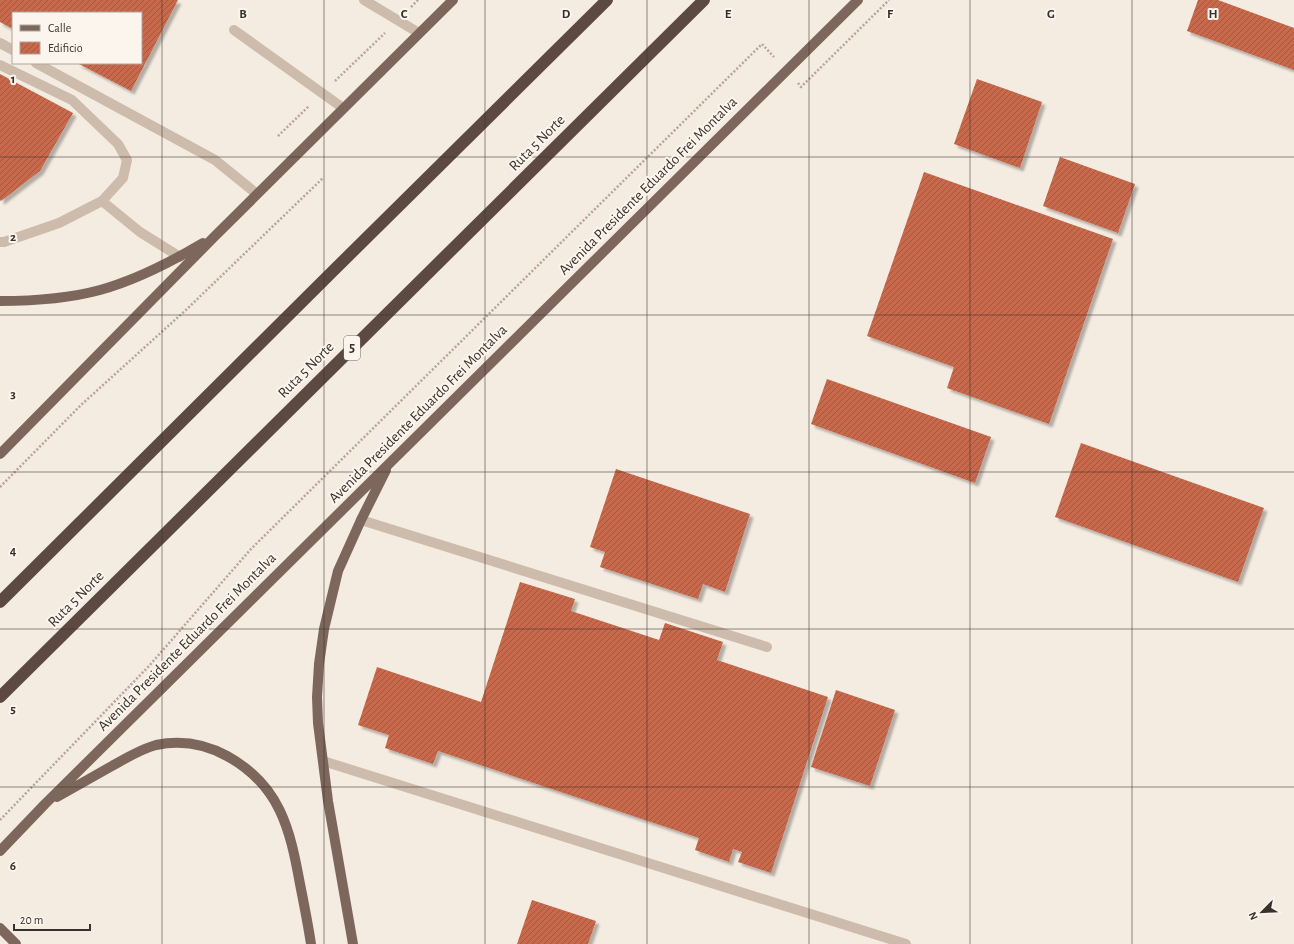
<svg xmlns="http://www.w3.org/2000/svg" width="1294" height="944" viewBox="0 0 1294 944" font-family="'Alegreya Sans',sans-serif">
	<defs>
		<pattern id="building-hatch" width="6" height="6" patternUnits="userSpaceOnUse"><rect width="6" height="6" fill="#c8694b"/><path d="M-1 1l2-2M0 6l6-6M5 7l2-2" fill="none" stroke="#a4573f"/></pattern>
		<filter id="shadow"><feDropShadow dx="3.5" dy="3.5" stdDeviation="1" flood-color="#0004"/></filter>
	</defs>
	<rect width="100%" height="100%" fill="#f4ebe1"/>
	<!-- building -->
	<path fill="url(#building-hatch)" filter="url(#shadow)" d="M0 0H178L131 91 77 63H141V13H13V29L0 22Z
		M1198 0H1218L1294 28V70L1187 31Z
		M0 74 73 113 40 171 1 201 0 200Z
		M977 79 1042 102 1020 168 954 144Z
		M1060 157 1135 184 1118 233 1043 206Z
		M924 172 1113 239 1049 424 947 388 954 367 867 336Z
		M827 379 991 437 975 483 811 424Z
		M1081 443 1264 508 1238 582 1055 517Z
		M616 469 750 514 725 592 703 584 698 599 600 567 605 552 590 547Z
		M520 582 575 599 571 611 659 640 665 623 723 642 717 660 828 697 771 873 738 862 742 852 733 849 729 862 695 850 699 838 438 751 433 764 385 748 389 735 358 725 377 667 481 702Z
		M836 690 895 710 870 786 811 767Z
		M532 900 596 921 588 944H517Z"/>
	<g fill="none" stroke-linecap="round" stroke-linejoin="round">
		<!-- path -->
		<path stroke="#b9a596" stroke-width="2.5" stroke-dasharray="2 2" stroke-linecap="butt" d="M411 7 418 0
			M335 81 385 33
			M798 83 801 87 889 0
			M278 136 309 106
			M0 487 81 405 187 309 323 178
			M0 820 149 666 251 549 762 44 774 57"/>
		<!-- minor -->
		<path stroke="#cdbbac" stroke-width="10" d="M364 0 419 33
			M234 30 343 108
			M0 43 13 50
			M36 63 215 160 257 194
			M0 65 72 100 118 144 127 160 123 178 102 201 140 232 180 257
			M0 242H4L59 223 102 201
			M361 520 767 647
			M323 761 906 944"/>
		<!-- major -->
		<path stroke="#7d675c" stroke-width="10" d="M0 301C34 301 67 299 100 290 136 280 171 262 203 243
			M0 454 215 236 453 0
			M57 797C75 787 94 776 112 766 126 758 141 749 156 745 180 740 205 744 227 756 280 785 290 829 300 884 304 904 308 924 311 944
			M0 851 45 804 858 0
			M0 928 16 944
			M353 944 328 801 318 723 317 697 319 664 324 629 338 571 361 520 386 470"/>
		<!-- highway -->
		<path stroke="#5c4a42" stroke-width="12" d="M0 602 332 272 607 0
			M0 697 704 0"/>
	</g>
	<!-- grid -->
	<path fill="none" stroke="#3b302b" stroke-width="1" stroke-opacity="0.55" d="M162 0V944M324 0V944M485 0V944M647 0V944M809 0V944M970 0V944M1132 0V944M0 157H1294M0 315H1294M0 472H1294M0 629H1294M0 787H1294"/>
	<g text-anchor="middle" dominant-baseline="central" stroke-width="4" stroke-linejoin="round" paint-order="stroke">
		<!-- shield labels -->
		<rect fill="#fbf5ee" stroke="#756b66" stroke-width="1" x="344" y="336" width="16" height="24" rx="3"/>
		<g font-size="14" font-weight="bold" fill="#3b302b">
			<text x="352" y="348">5</text>
		</g>
		<!-- street labels -->
		<g font-size="15" fill="#3b302b" stroke="#fbf5ee">
			<text transform="translate(537 143) rotate(-45)">Ruta 5 Norte</text>
			<text transform="translate(648 186) rotate(-45)">Avenida Presidente Eduardo Frei Montalva</text>
			<text transform="translate(306 370) rotate(-45)">Ruta 5 Norte</text>
			<text transform="translate(418 414) rotate(-45)">Avenida Presidente Eduardo Frei Montalva</text>
			<text transform="translate(76 599) rotate(-45)">Ruta 5 Norte</text>
			<text transform="translate(187 642) rotate(-45)">Avenida Presidente Eduardo Frei Montalva</text>
		</g>
	</g>
	<g font-size="13" text-anchor="middle" font-weight="bold" fill="#3b302b" stroke="#fbf5ee" stroke-width="4" stroke-linejoin="round" paint-order="stroke">
		<text x="243" y="18">B</text>
		<text x="404" y="18">C</text>
		<text x="566" y="18">D</text>
		<text x="728" y="18">E</text>
		<text x="890" y="18">F</text>
		<text x="1051" y="18">G</text>
		<text x="1213" y="18">H</text>
		<text x="13" y="83">1</text>
		<text x="13" y="241">2</text>
		<text x="13" y="398">3</text>
		<text x="13" y="555">4</text>
		<text x="13" y="713">5</text>
		<text x="13" y="870">6</text>
	</g>
	<!-- legend -->
	<rect x="12" y="12" width="130" height="52" fill="#fbf5ee" stroke="#aea6a0"/>
	<rect x="20" y="25" width="20" height="6" fill="#7d675c" stroke="#aea6a0"/>
	<text x="48" y="32" font-size="12" fill="#3b302b">Calle</text>
	<rect x="20" y="42" width="20" height="12" fill="url(#building-hatch)" stroke="#aea6a0"/>
	<text x="48" y="52" font-size="12" fill="#3b302b">Edificio</text>
	<!-- north arrow -->
	<g transform="translate(1262 912) rotate(246)" stroke="#fbf5ee" stroke-width="3" paint-order="stroke">
	<path d="M0-3L7 15L0 10L-7 15Z" fill="#3b302b"/>
	<text y="-6" font-size="11" font-weight="bold" text-anchor="middle" fill="#3b302b">N</text>
	</g>
	<!-- scale -->
	<path d="M14 924v6h76v-6" fill="none" stroke="#3b302b" stroke-width="2"/>
	<text x="20" y="924" font-size="12" fill="#3b302b" stroke="#fbf5ee" stroke-width="3" paint-order="stroke">20 m</text>
</svg>
